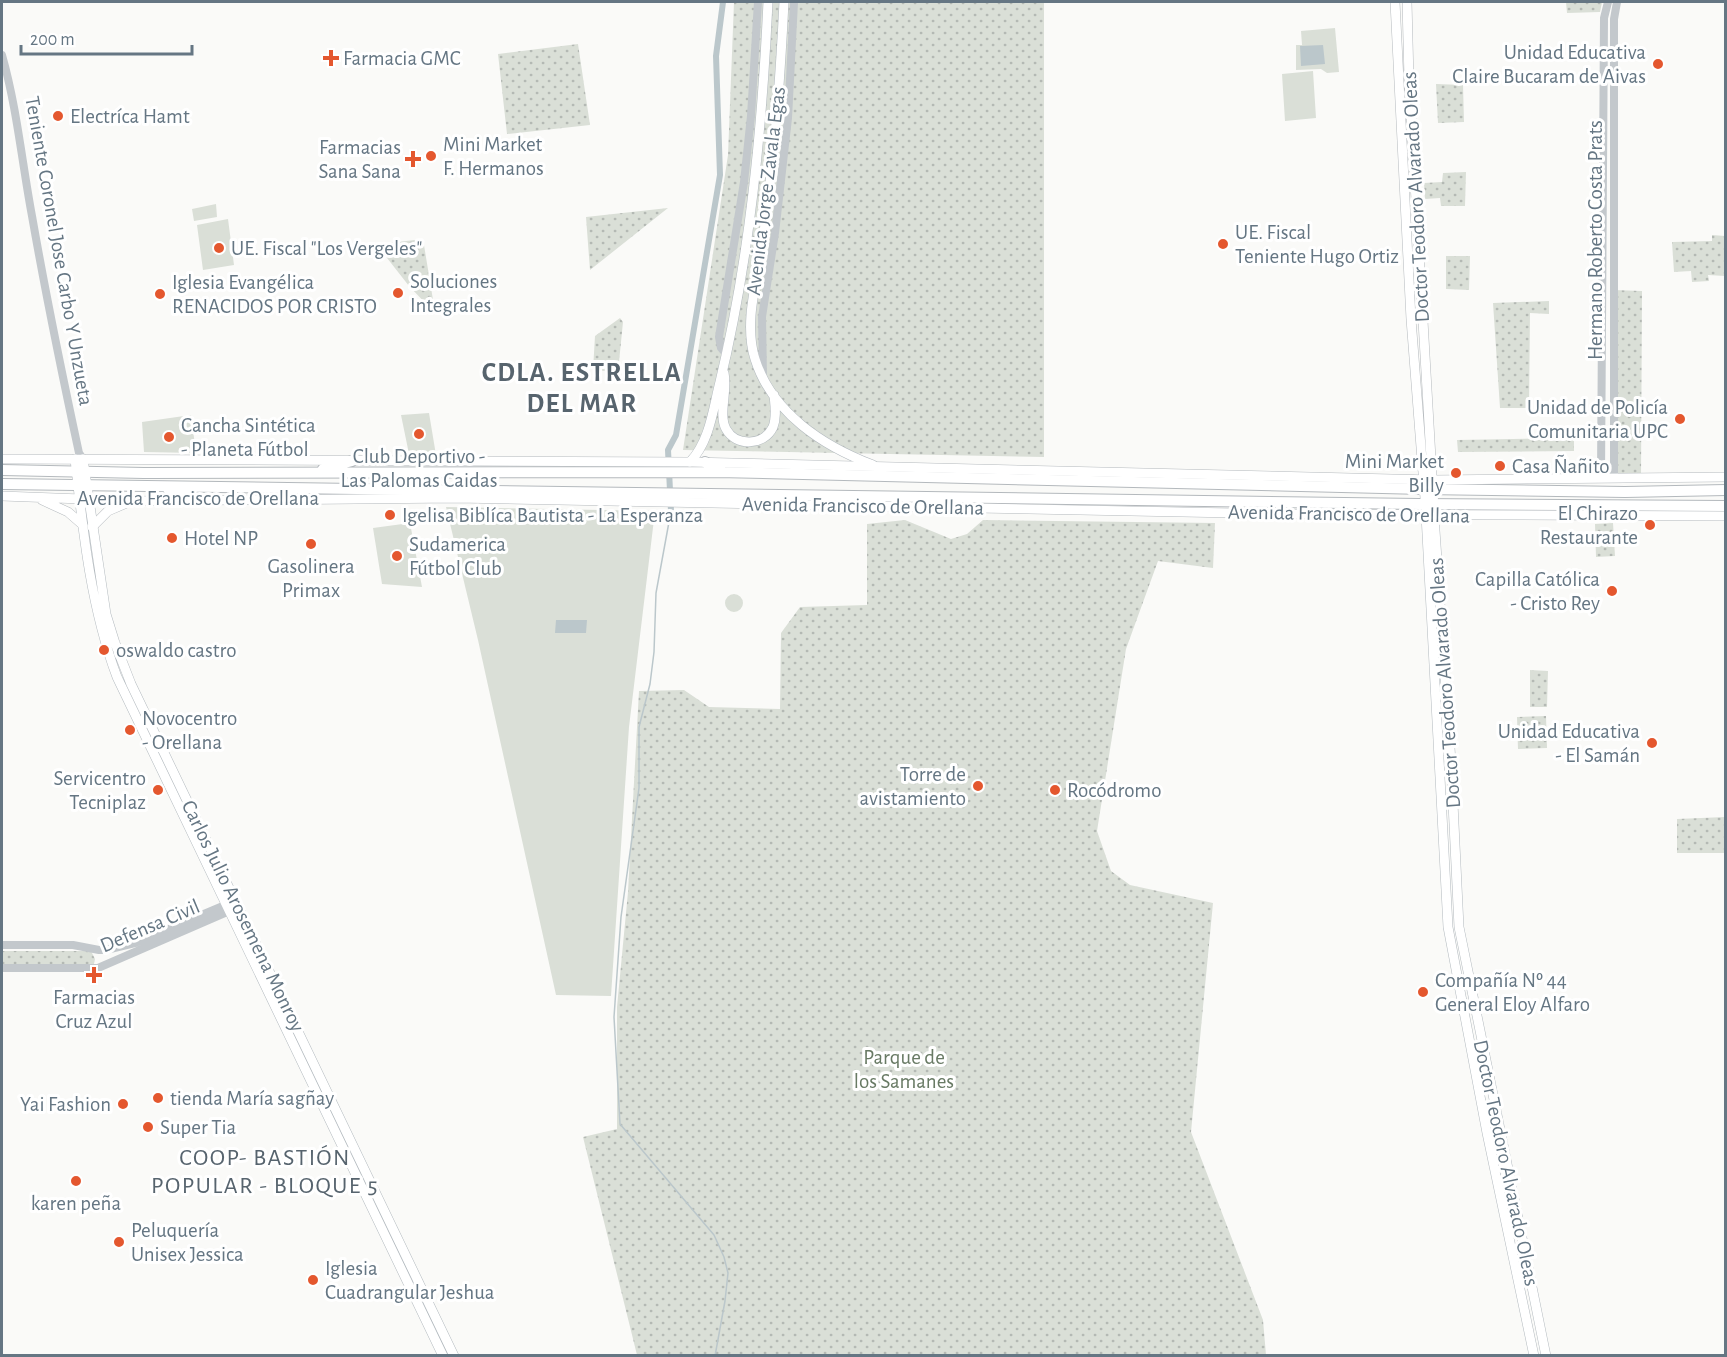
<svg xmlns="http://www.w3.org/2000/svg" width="1727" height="1357" viewBox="0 0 1727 1357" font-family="'Alegreya Sans',sans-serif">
	<defs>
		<pattern id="park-dots" width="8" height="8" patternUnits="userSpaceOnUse" patternTransform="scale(1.5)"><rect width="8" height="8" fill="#dadfd7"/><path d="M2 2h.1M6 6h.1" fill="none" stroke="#b4b9b4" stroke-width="1.8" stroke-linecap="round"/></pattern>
	</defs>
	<rect width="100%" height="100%" fill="#fafaf8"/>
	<!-- grass -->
	<path fill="#dadfd7" d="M1335 28 1339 72 1327 73 1321 69 1296 70V45H1302L1301 31Z
		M1313 71 1316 118 1285 121 1282 74Z
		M216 204 217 217 194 221 192 209Z
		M228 219 234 265 203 270 197 225Z
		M429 413 436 455 409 454 401 415Z
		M191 415 196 453 144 452 142 422Z
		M446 507 655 511 629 727 611 996 556 995 478 640Z
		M410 523 422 587 382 584 373 528Z
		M725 603a9 9 0 1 1 18 0a9 9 0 1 1-18 0Z"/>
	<!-- park -->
	<path fill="url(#park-dots)" d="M734 2H1044V457L683 450 728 155Z
		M1566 2H1602L1600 12 1567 13Z
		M578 44 590 125 507 134 498 54Z
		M1436 84 1463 85 1464 122 1438 123Z
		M1466 172 1465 206H1441L1440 198 1425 199 1424 183 1442 182 1443 173Z
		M668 208 590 270 586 217Z
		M1712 235 1725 236V276L1708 275 1709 281 1692 282 1691 271 1674 272 1672 242 1712 241Z
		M423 239 434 306 431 309 409 286 380 249 385 248 389 243Z
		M1446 256H1470L1469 290 1446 289Z
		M1613 290 1642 291 1641 478H1614Z
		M1549 301V314L1530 313 1529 408H1500L1493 303Z
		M620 318 623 322 618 372 593 370 595 336Z
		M1574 438V451L1458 452 1457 440Z
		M905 520 951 539 967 534 983 520 1215 523 1213 568 1158 561 1126 649 1097 831 1111 871 1130 885 1213 903 1191 1132 1263 1320 1266 1355H637L583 1137 617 1129V1007L628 892 639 691 684 690 709 707 780 709 781 633 800 607 867 605V524Z
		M1613 523 1615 556 1596 557 1595 524Z
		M1530 670 1548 671 1547 707H1530Z
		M1546 716 1547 748 1518 749 1517 717Z
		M1725 817V853H1677V819Z
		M2 951H91L95 959 94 964 90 967H2Z"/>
	<!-- water -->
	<path fill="#bbc7cb" d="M1323 45 1325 64 1301 66 1300 46Z
		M556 620H587L586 633H555Z"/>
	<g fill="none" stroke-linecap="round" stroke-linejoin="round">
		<!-- stream -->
		<path stroke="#bbc7cb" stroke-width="1.5" d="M671 511 656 593 654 652 650 684 639 727V788L621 917 614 1017 620 1124 714 1235 724 1257 728 1273 725 1301 715 1356"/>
		<!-- canal -->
		<path stroke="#bbc7cb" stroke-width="6" d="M671 511 668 450 676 435 720 175 716 56 723 2"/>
		<defs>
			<path id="secondary" d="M784 2C781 62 777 123 770 183 767 209 764 234 760 260 754 292 745 327 755 359 772 413 823 446 873 465
				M724 373C728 391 718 414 726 429 736 447 764 446 773 427 777 417 775 406 774 395
				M75 459C83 532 91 608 117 677L443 1356
				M83 459 106 614 115 643 131 684 454 1356
				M690 462C710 441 713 409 720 382 750 257 762 129 768 2
				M1426 515 1448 927 1487 1133 1534 1356
				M1434 516 1451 762 1459 927 1546 1356"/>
			<path id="primary" d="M1395 2 1411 319 1426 511
				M1407 2 1409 80 1434 510
				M2 459 690 462 1433 480 1726 477
				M2 496 135 501 457 498 1283 514 1726 516
				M42 500 68 512 83 525
				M92 527 108 511 129 502"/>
			<path id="trunk" d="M705 462 722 471
				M323 469 352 461
				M2 470 144 473 718 472 1423 489 1625 492 1726 490
				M2 484 1419 504 1726 506
				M168 489 193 499
				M747 504 773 498"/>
		</defs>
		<!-- secondary casing -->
		<use href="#secondary" stroke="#b3babf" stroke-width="10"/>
		<!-- primary casing -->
		<use href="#primary" stroke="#b5babe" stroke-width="10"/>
		<!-- trunk casing -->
		<use href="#trunk" stroke="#b4b9bd" stroke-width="12"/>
		<!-- tertiary -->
		<path stroke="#c3c8cc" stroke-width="8" d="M2 55C17 108 22 163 32 216 46 296 62 374 79 453L83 459
			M727 355 721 348 719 337 744 182 751 116 758 2
			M763 376 762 317 775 233 788 118 794 2
			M1601 478 1604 18 1608 2
			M1614 478V19L1617 2
			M2 945H73L99 950H106L135 943 230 903
			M2 968H98L234 909"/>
		<!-- secondary -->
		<use href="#secondary" stroke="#fff" stroke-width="9"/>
		<!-- primary -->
		<use href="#primary" stroke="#fff" stroke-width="9"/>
		<!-- trunk -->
		<use href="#trunk" stroke="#fff" stroke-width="10"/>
	</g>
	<!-- markers -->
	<g fill="#e4572e" stroke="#fff" stroke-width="2">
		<path d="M328 49h6v6h6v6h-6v6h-6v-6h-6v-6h6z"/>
		<circle cx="1658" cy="64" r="6"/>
		<circle cx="58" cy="116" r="6"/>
		<circle cx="431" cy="156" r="6"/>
		<path d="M410 150h6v6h6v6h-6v6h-6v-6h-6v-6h6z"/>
		<circle cx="1223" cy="244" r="6"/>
		<circle cx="219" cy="248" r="6"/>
		<circle cx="398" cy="293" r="6"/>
		<circle cx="160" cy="294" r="6"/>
		<circle cx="1680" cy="419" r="6"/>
		<circle cx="419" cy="434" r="6"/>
		<circle cx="169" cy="437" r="6"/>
		<circle cx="1500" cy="466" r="6"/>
		<circle cx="1456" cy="473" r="6"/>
		<circle cx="390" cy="515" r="6"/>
		<circle cx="1650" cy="525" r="6"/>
		<circle cx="172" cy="538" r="6"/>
		<circle cx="311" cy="544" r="6"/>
		<circle cx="397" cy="556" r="6"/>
		<circle cx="1612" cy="591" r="6"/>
		<circle cx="104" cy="650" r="6"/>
		<circle cx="130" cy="730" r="6"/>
		<circle cx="1652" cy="743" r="6"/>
		<circle cx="978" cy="786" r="6"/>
		<circle cx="158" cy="790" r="6"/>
		<circle cx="1055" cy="790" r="6"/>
		<path d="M91 966h6v6h6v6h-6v6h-6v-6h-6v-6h6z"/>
		<circle cx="1423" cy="992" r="6"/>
		<circle cx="158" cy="1098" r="6"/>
		<circle cx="123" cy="1104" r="6"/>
		<circle cx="148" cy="1127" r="6"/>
		<circle cx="76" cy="1181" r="6"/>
		<circle cx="119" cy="1242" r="6"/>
		<circle cx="313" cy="1280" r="6"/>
	</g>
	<g text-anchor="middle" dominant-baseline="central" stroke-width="6" stroke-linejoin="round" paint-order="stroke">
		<!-- poi labels -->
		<g font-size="21" fill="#657683" stroke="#fff" text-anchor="start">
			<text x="1646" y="52" text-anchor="end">Unidad Educativa<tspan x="1646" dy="24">Claire Bucaram de Aivas</tspan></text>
			<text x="343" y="58">Farmacia GMC</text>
			<text x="70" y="116">Electríca Hamt</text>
			<text x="443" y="144">Mini Market<tspan x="443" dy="24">F. Hermanos</tspan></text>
			<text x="401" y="147" text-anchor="end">Farmacias<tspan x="401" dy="24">Sana Sana</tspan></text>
			<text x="1235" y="232">UE. Fiscal<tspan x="1235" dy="24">Teniente Hugo Ortiz</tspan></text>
			<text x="231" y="248">UE. Fiscal "Los Vergeles"</text>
			<text x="410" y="281">Soluciones<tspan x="410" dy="24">Integrales</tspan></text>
			<text x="172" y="282">Iglesia Evangélica<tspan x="172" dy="24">RENACIDOS POR CRISTO</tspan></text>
			<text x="1668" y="407" text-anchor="end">Unidad de Policía<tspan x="1668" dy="24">Comunitaria UPC</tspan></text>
			<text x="181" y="425">Cancha Sintética<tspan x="181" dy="24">- Planeta Fútbol</tspan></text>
			<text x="419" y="456" text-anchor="middle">Club Deportivo -<tspan x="419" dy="24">Las Palomas Caidas</tspan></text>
			<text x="1444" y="461" text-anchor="end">Mini Market<tspan x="1444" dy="24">Billy</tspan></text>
			<text x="1512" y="466">Casa Ñañito</text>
			<text x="1638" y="513" text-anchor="end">El Chirazo<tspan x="1638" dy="24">Restaurante</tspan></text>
			<text x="402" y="515">Igelisa Biblíca Bautista - La Esperanza</text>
			<text x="184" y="538">Hotel NP</text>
			<text x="409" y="544">Sudamerica<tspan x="409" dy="24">Fútbol Club</tspan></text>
			<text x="311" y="566" text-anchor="middle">Gasolinera<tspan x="311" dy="24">Primax</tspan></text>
			<text x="1600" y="579" text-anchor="end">Capilla Católica<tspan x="1600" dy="24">- Cristo Rey</tspan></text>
			<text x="116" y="650">oswaldo castro</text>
			<text x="142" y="718">Novocentro<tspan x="142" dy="24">- Orellana</tspan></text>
			<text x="1640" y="731" text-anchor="end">Unidad Educativa<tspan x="1640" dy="24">- El Samán</tspan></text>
			<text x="966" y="774" text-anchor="end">Torre de<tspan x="966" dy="24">avistamiento</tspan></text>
			<text x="146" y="778" text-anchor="end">Servicentro<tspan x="146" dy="24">Tecniplaz</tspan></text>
			<text x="1067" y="790">Rocódromo</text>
			<text x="1435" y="980">Compañía Nº 44<tspan x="1435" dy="24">General Eloy Alfaro</tspan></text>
			<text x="94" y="997" text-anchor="middle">Farmacias<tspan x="94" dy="24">Cruz Azul</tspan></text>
			<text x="170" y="1098">tienda María sagñay</text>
			<text x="111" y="1104" text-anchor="end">Yai Fashion</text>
			<text x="160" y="1127">Super Tia</text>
			<text x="76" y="1203" text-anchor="middle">karen peña</text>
			<text x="131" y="1230">Peluquería<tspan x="131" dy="24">Unisex Jessica</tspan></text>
			<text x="325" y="1268">Iglesia<tspan x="325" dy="24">Cuadrangular Jeshua</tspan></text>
		</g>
		<!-- street labels -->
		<g font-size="21" fill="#657683" stroke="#fff">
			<text transform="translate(766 191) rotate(-83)">Avenida Jorge Zavala Egas</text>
			<text transform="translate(1416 197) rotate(-93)">Doctor Teodoro Alvarado Oleas</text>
			<text transform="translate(1595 240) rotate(-90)">Hermano Roberto Costa Prats</text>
			<text transform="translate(59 251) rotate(80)">Teniente Coronel Jose Carbo Y Unzueta</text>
			<text x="198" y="498">Avenida Francisco de Orellana</text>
			<text transform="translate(863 506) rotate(1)">Avenida Francisco de Orellana</text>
			<text transform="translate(1349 514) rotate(1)">Avenida Francisco de Orellana</text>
			<text transform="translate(1445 683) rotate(-94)">Doctor Teodoro Alvarado Oleas</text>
			<text transform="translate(243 916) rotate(64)">Carlos Julio Arosemena Monroy</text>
			<text transform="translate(150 926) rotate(-23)">Defensa Civil</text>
			<text transform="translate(1506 1163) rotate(78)">Doctor Teodoro Alvarado Oleas</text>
		</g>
		<!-- park labels -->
		<g font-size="21" fill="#687a64" stroke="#fff">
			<text x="904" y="1057">Parque de<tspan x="904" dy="24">los Samanes</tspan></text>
		</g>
		<!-- quarter labels -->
		<g font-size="24" letter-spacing="1.5" fill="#57646e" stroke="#fff">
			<text x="265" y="1158">COOP- BASTIÓN<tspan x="265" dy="28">POPULAR - BLOQUE 5</tspan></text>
		</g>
		<!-- district labels -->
		<g font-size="27" font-weight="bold" letter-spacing="1.5" fill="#57646e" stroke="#fff">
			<text x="582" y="372">CDLA. ESTRELLA<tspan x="582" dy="31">DEL MAR</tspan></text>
		</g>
	</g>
	<!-- border -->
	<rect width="1727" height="1357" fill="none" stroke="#657683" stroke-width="6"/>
	<!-- scale -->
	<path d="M21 45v9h171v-9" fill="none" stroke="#657683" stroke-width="3"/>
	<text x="30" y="45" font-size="18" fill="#657683" stroke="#ffffff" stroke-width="4.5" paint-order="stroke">200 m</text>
</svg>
